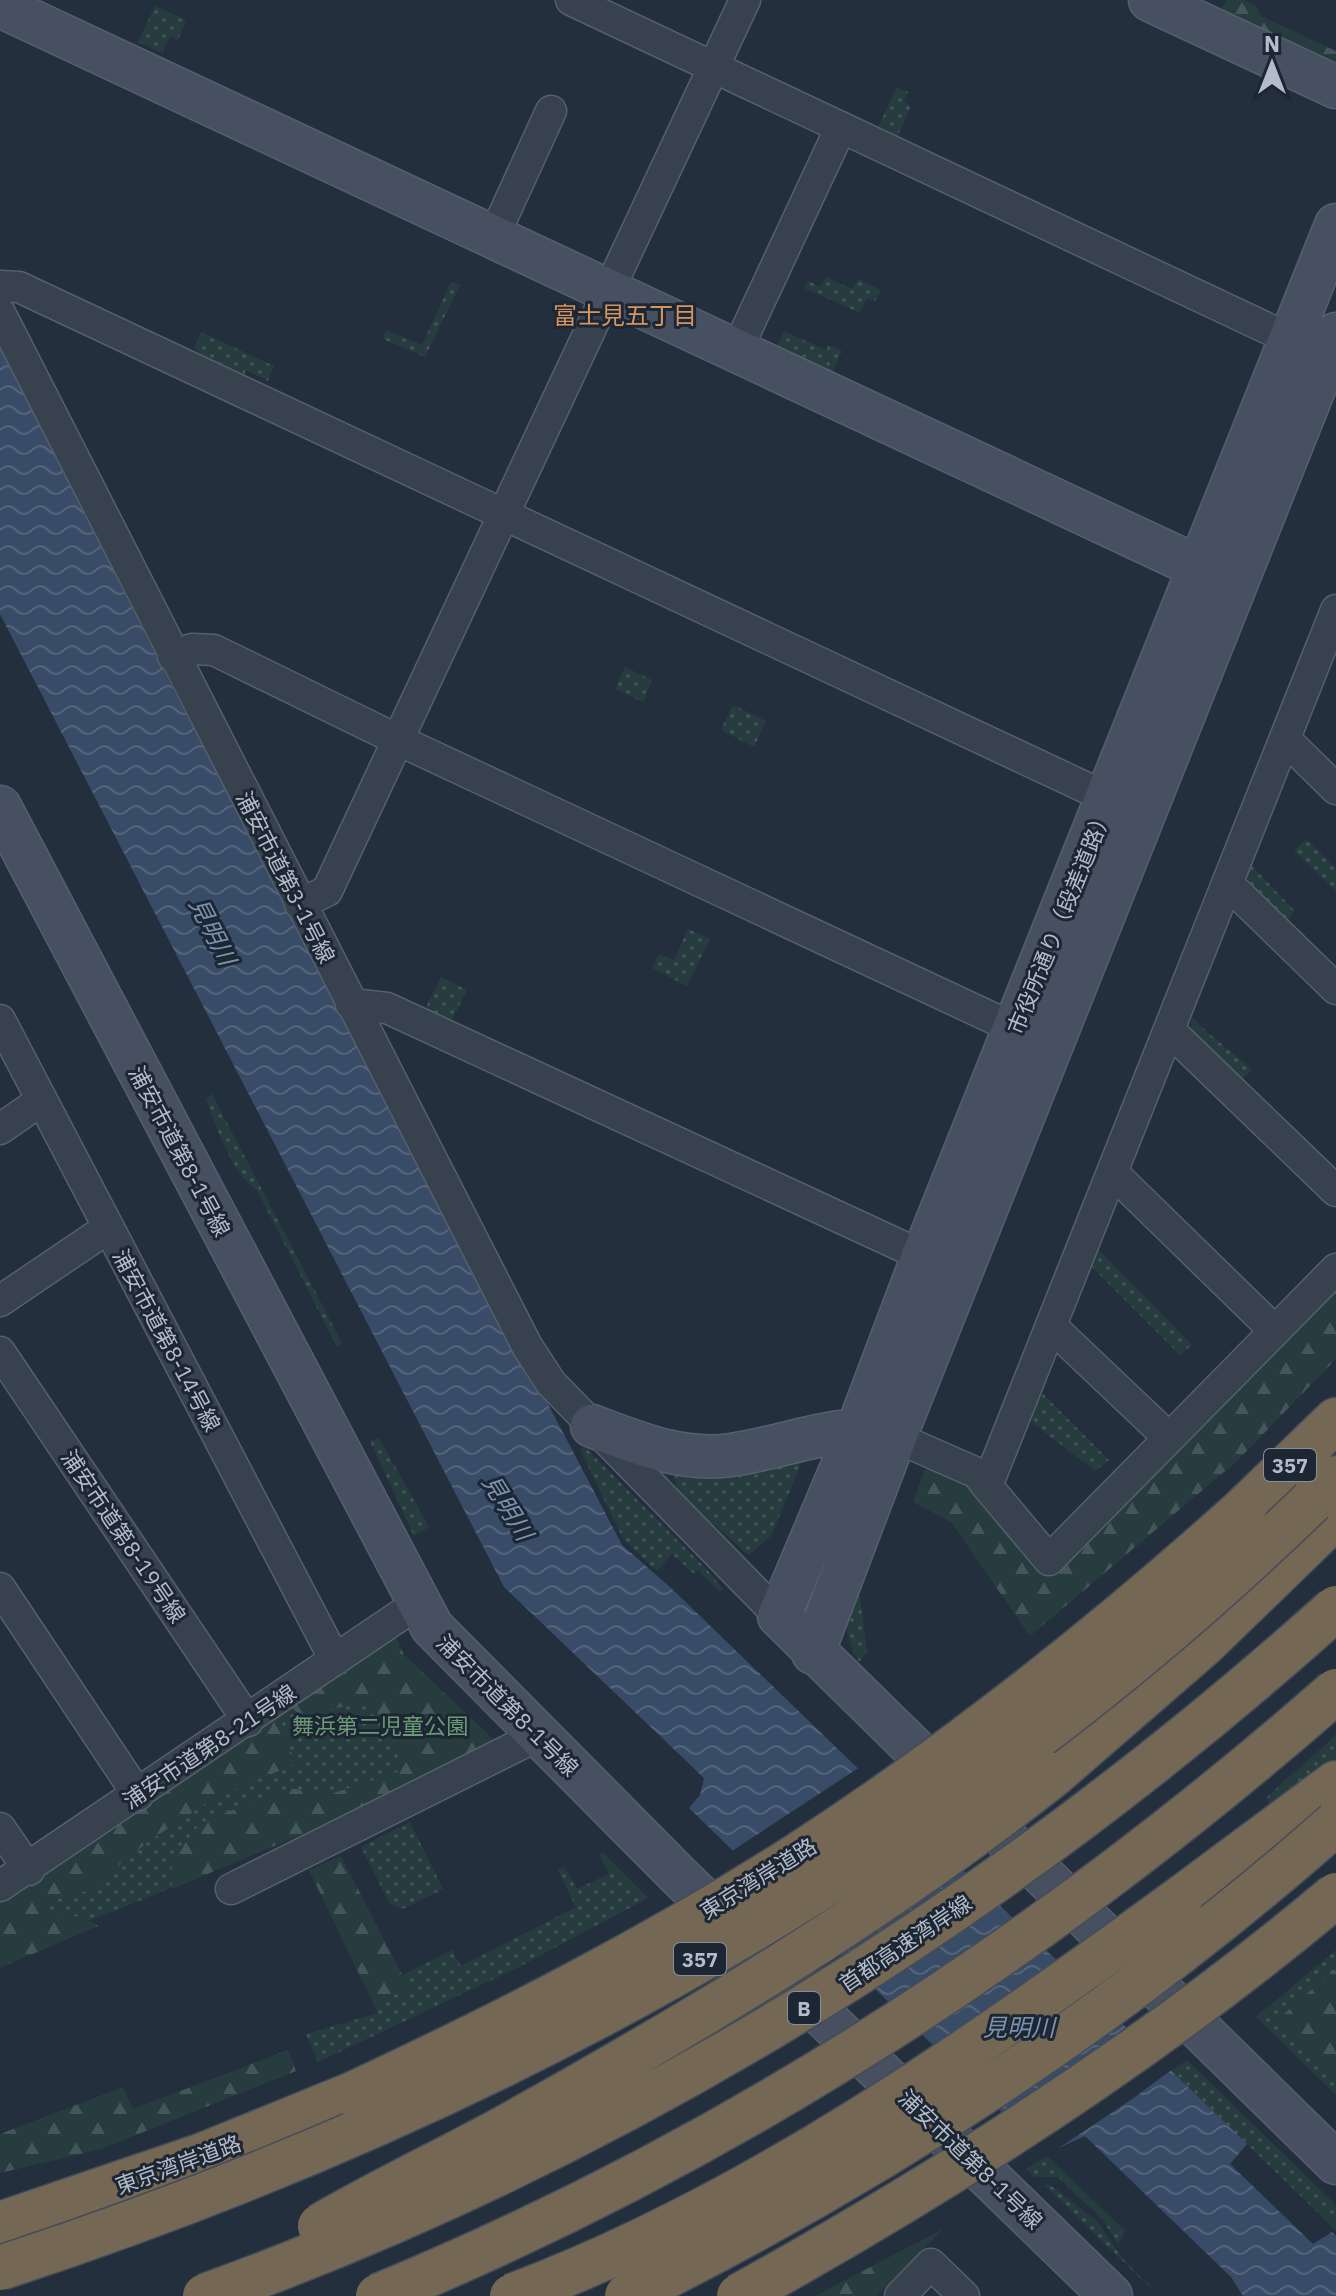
<svg xmlns="http://www.w3.org/2000/svg" width="1336" height="2296" viewBox="0 0 1336 2296" font-family="'IBM Plex Sans','Noto Sans JP',sans-serif">
	<defs>
		<pattern id="green-dots" width="8" height="8" patternUnits="userSpaceOnUse" patternTransform="scale(2)"><rect width="8" height="8" fill="#263c3f"/><path d="M2 2h.1M6 6h.1" fill="none" stroke="#435659" stroke-width="1.8" stroke-linecap="round"/></pattern>
		<pattern id="forest-firs" width="22" height="20" patternUnits="userSpaceOnUse" patternTransform="scale(2)"><rect width="22" height="20" fill="#263c3f"/><path d="M5 1l3.5 6h-7zM16 11l3.5 6h-7z" fill="#435659"/></pattern>
		<pattern id="water-waves" width="16" height="10" patternUnits="userSpaceOnUse" patternTransform="scale(2)"><rect width="16" height="10" fill="#394c67"/><path d="M0 5q4-4 8 0t8 0" fill="none" stroke="#53647b"/></pattern>
	</defs>
	<rect width="100%" height="100%" fill="#242f3e"/>
	<!-- green -->
	<path fill="url(#green-dots)" d="M155 6 186 20 178 40 170 36 162 53 138 42Z
		M897 87 908 92 904 102 911 106 896 140 876 131Z
		M826 277 852 289 858 279 881 290 875 301 867 298 860 313 804 288 808 281 821 287Z
		M451 282 460 285 425 357 383 339 386 330 422 345Z
		M784 331 826 350 829 345 842 351 832 374 776 347Z
		M201 332 274 366 268 381 246 370 242 380 195 357 198 350 194 348Z
		M625 667 652 680 643 702 615 689Z
		M733 705 766 721 754 747 721 730Z
		M1306 839 1336 869V891L1294 851Z
		M1248 862 1295 911 1286 922 1248 885Z
		M688 929 710 939 687 986 652 968 659 954 674 960Z
		M441 977 467 990 450 1024 424 1011Z
		M1191 1017C1211 1037 1232 1051 1252 1070L1240 1080 1191 1032Z
		M212 1094 342 1343 337 1347 257 1190C231 1173 217 1128 206 1099Z
		M1095 1246 1192 1345 1180 1355 1090 1265Z
		M1038 1389 1109 1460 1095 1471 1034 1424 1029 1417Z
		M379 1438 429 1527 414 1536 370 1441Z
		M586 1448 709 1572 723 1589 720 1592 698 1570 694 1574 672 1554 657 1571 623 1539 580 1449Z
		M807 1450 771 1536 749 1555 679 1494 674 1476 689 1467Z
		M852 1593 860 1597 867 1652 859 1662C846 1641 843 1617 852 1593Z
		M395 1635 404 1655 496 1742C333 1820 170 1893 0 1954V1898L63 1862Z
		M1336 1735V1759L1271 1807 1267 1797Z
		M410 1822 443 1889 403 1909 390 1904 361 1847Z
		M603 1853 648 1898 517 1968 318 2062 306 2034 378 2013 374 2005 409 1988 403 1975 452 1950 461 1966 576 1907 558 1870 564 1866 577 1889 609 1874 599 1854Z
		M1336 1950V2095L1256 2017Z
		M1187 2060 1336 2205V2230L1171 2071Z
		M1047 2156 1125 2231 1118 2244 1102 2219 1058 2177H1035L1026 2169Z
		M1044 2185H1050L1097 2221 1123 2259 1159 2296Z"/>
	<!-- forest -->
	<path fill="url(#forest-firs)" d="M1226 0H1243L1256 5 1261 16 1336 51V66L1219 15Z
		M1336 1281V1359L1237 1461 1030 1636 951 1522 913 1502 928 1461 980 1492 1051 1572Z
		M395 1635 404 1655 496 1742 312 1830 172 1889V1856L201 1823 288 1788 331 1794 400 1771 396 1742 370 1701 323 1711 310 1724 290 1706Z
		M279 1714 295 1764 213 1799 150 1840 87 1891 35 1906C56 1920 80 1910 98 1926L0 1968V1899L63 1862Z
		M341 1856 409 1988 374 2005 309 1870Z
		M1336 1968V2081L1274 2023Z
		M288 2050 296 2071 101 2149 0 2173V2134L123 2087 133 2109Z
		M943 2229 876 2296H815Z"/>
	<!-- water -->
	<path fill="url(#water-waves)" d="M0 347 174 691 622 1545 671 1588 1247 2144 1230 2164 1313 2244 1332 2232 1336 2236V2296H1243L1231 2277 1085 2136 1045 2154 689 1808 700 1795 704 1778 504 1587 0 614Z"/>
	<!-- pier -->
	<path fill="#242f3e" d="M860 1767 902 1807 771 1893 729 1853Z
		M1132 2028 1174 2068 1135 2097 1044 2158 1003 2119Z"/>
	<g fill="none" stroke-linecap="round" stroke-linejoin="round">
		<defs>
			<path id="street" d="M571 0 1292 340
				M493 238 551 111
				M0 286 19 287 1108 798
				M0 313 527 1346 551 1383 779 1616
				M736 352 841 127
				M1336 610 987 1486 1049 1560 1336 1269
				M173 656 192 649 214 650 396 739 1016 1029
				M1285 739 1336 789
				M1227 883 1336 989
				M300 904 327 891 745 0
				M351 1004 387 1008 923 1256
				M0 1020 335 1660
				M1169 1030 1336 1191
				M0 1129 42 1100
				M1112 1172 1275 1331
				M0 1301 108 1228
				M1051 1326 1169 1438
				M0 1352 248 1721
				M895 1437 977 1473 987 1486
				M0 1588 138 1795
				M0 1828 29 1870
				M0 1886 417 1604
				M231 1889 537 1736
				M900 2296 931 2264 964 2296"/>
			<path id="secondary" d="M1150 0 1336 87
				M0 6 1198 567
				M1336 225 923 1256 855 1436 779 1616 1336 2163
				M0 807 432 1627 678 1875 1111 2296
				M592 1426C637 1443 682 1462 731 1455 768 1450 803 1437 840 1432L855 1436
				M813 1653 895 1437 1336 334"/>
			<path id="highway" d="M1312 1501 1336 1478
				M1244 1509 1336 1420
				M1053 1775 1204 1644 1336 1516
				M1180 1899 1336 1783
				M0 2224 203 2155 353 2094"/>
		</defs>
		<!-- street casing -->
		<use href="#street" stroke="#565f6c" stroke-width="33"/>
		<!-- secondary casing -->
		<use href="#secondary" stroke="#565f6c" stroke-width="45"/>
		<!-- highway casing -->
		<use href="#highway" stroke="#434c59" stroke-width="47"/>
		<!-- street -->
		<use href="#street" stroke="#38414e" stroke-width="30"/>
		<!-- secondary -->
		<use href="#secondary" stroke="#465061" stroke-width="42"/>
		<!-- highway -->
		<use href="#highway" stroke="#746855" stroke-width="44"/>
		<defs>
			<path id="highway-bridge" d="M353 2094C505 2023 654 1947 795 1857 954 1754 1103 1636 1244 1509
				M320 2226C382 2190 446 2160 508 2126 697 2021 883 1909 1053 1775
				M0 2268C491 2107 940 1863 1312 1501
				M205 2296C625 2145 1004 1906 1336 1608
				M378 2296C730 2151 1050 1942 1336 1691
				M512 2296C755 2205 971 2051 1180 1899
				M627 2296C884 2169 1121 2013 1336 1823
				M739 2296C949 2180 1152 2050 1336 1895"/>
		</defs>
		<!-- highway-bridge casing -->
		<use href="#highway-bridge" stroke="#434c59" stroke-width="47" stroke-linecap="butt"/>
		<!-- highway-bridge -->
		<use href="#highway-bridge" stroke="#746855" stroke-width="44"/>
	</g>
	<g text-anchor="middle" dominant-baseline="central" stroke-width="6" stroke-linejoin="round" paint-order="stroke">
		<!-- shield labels -->
		<g fill="#1d2633" stroke="#878f9c" stroke-width="2">
			<rect x="1264" y="1449" width="52" height="32" rx="6"/>
			<rect x="674" y="1943" width="52" height="32" rx="6"/>
			<rect x="788" y="1992" width="32" height="32" rx="6"/>
		</g>
		<g font-size="20" font-weight="bold" fill="#b4bcc9">
			<text x="1290" y="1465">357</text>
			<text x="700" y="1959">357</text>
			<text x="804" y="2008">B</text>
		</g>
		<!-- street labels -->
		<g font-size="22" fill="#b4bcc9" stroke="#1d2633">
			<text transform="translate(286 877) rotate(63)">浦安市道第3-1号線</text>
			<text transform="translate(1059 921) rotate(-68)">市役所通り（段差道路）</text>
			<text transform="translate(180 1151) rotate(62)">浦安市道第8-1号線</text>
			<text transform="translate(167 1340) rotate(62)">浦安市道第8-14号線</text>
			<text transform="translate(124 1536) rotate(56)">浦安市道第8-19号線</text>
			<text transform="translate(508 1705) rotate(45)">浦安市道第8-1号線</text>
			<text transform="translate(209 1746) rotate(-34)">浦安市道第8-21号線</text>
			<text transform="translate(758 1878) rotate(-32)">東京湾岸道路</text>
			<text transform="translate(905 1943) rotate(-34)">首都高速湾岸線</text>
			<text transform="translate(971 2159) rotate(44)">浦安市道第8-1号線</text>
			<text transform="translate(178 2164) rotate(-20)">東京湾岸道路</text>
		</g>
		<!-- park labels -->
		<g font-size="22" fill="#6b9a76" stroke="#1d2633">
			<text x="380" y="1725">舞浜第二児童公園</text>
		</g>
		<!-- neighbourhood labels -->
		<g font-size="24" fill="#d59563" stroke="#1d2633">
			<text x="625" y="315">富士見五丁目</text>
		</g>
		<!-- water labels -->
		<g font-size="24" font-style="italic" fill="#7c92b1" stroke="#1d2633">
			<text transform="translate(213 931) rotate(63)">見明川</text>
			<text transform="translate(508 1507) rotate(58)">見明川</text>
			<text x="1019" y="2027">見明川</text>
		</g>
	</g>
	<!-- north arrow -->
	<g transform="translate(1272 64)" stroke="#1d2633" stroke-width="6" paint-order="stroke">
	<path d="M0-6L14 30L0 20L-14 30Z" fill="#b4bcc9"/>
	<text y="-12" font-size="22" font-weight="bold" text-anchor="middle" fill="#b4bcc9">N</text>
	</g>
</svg>
